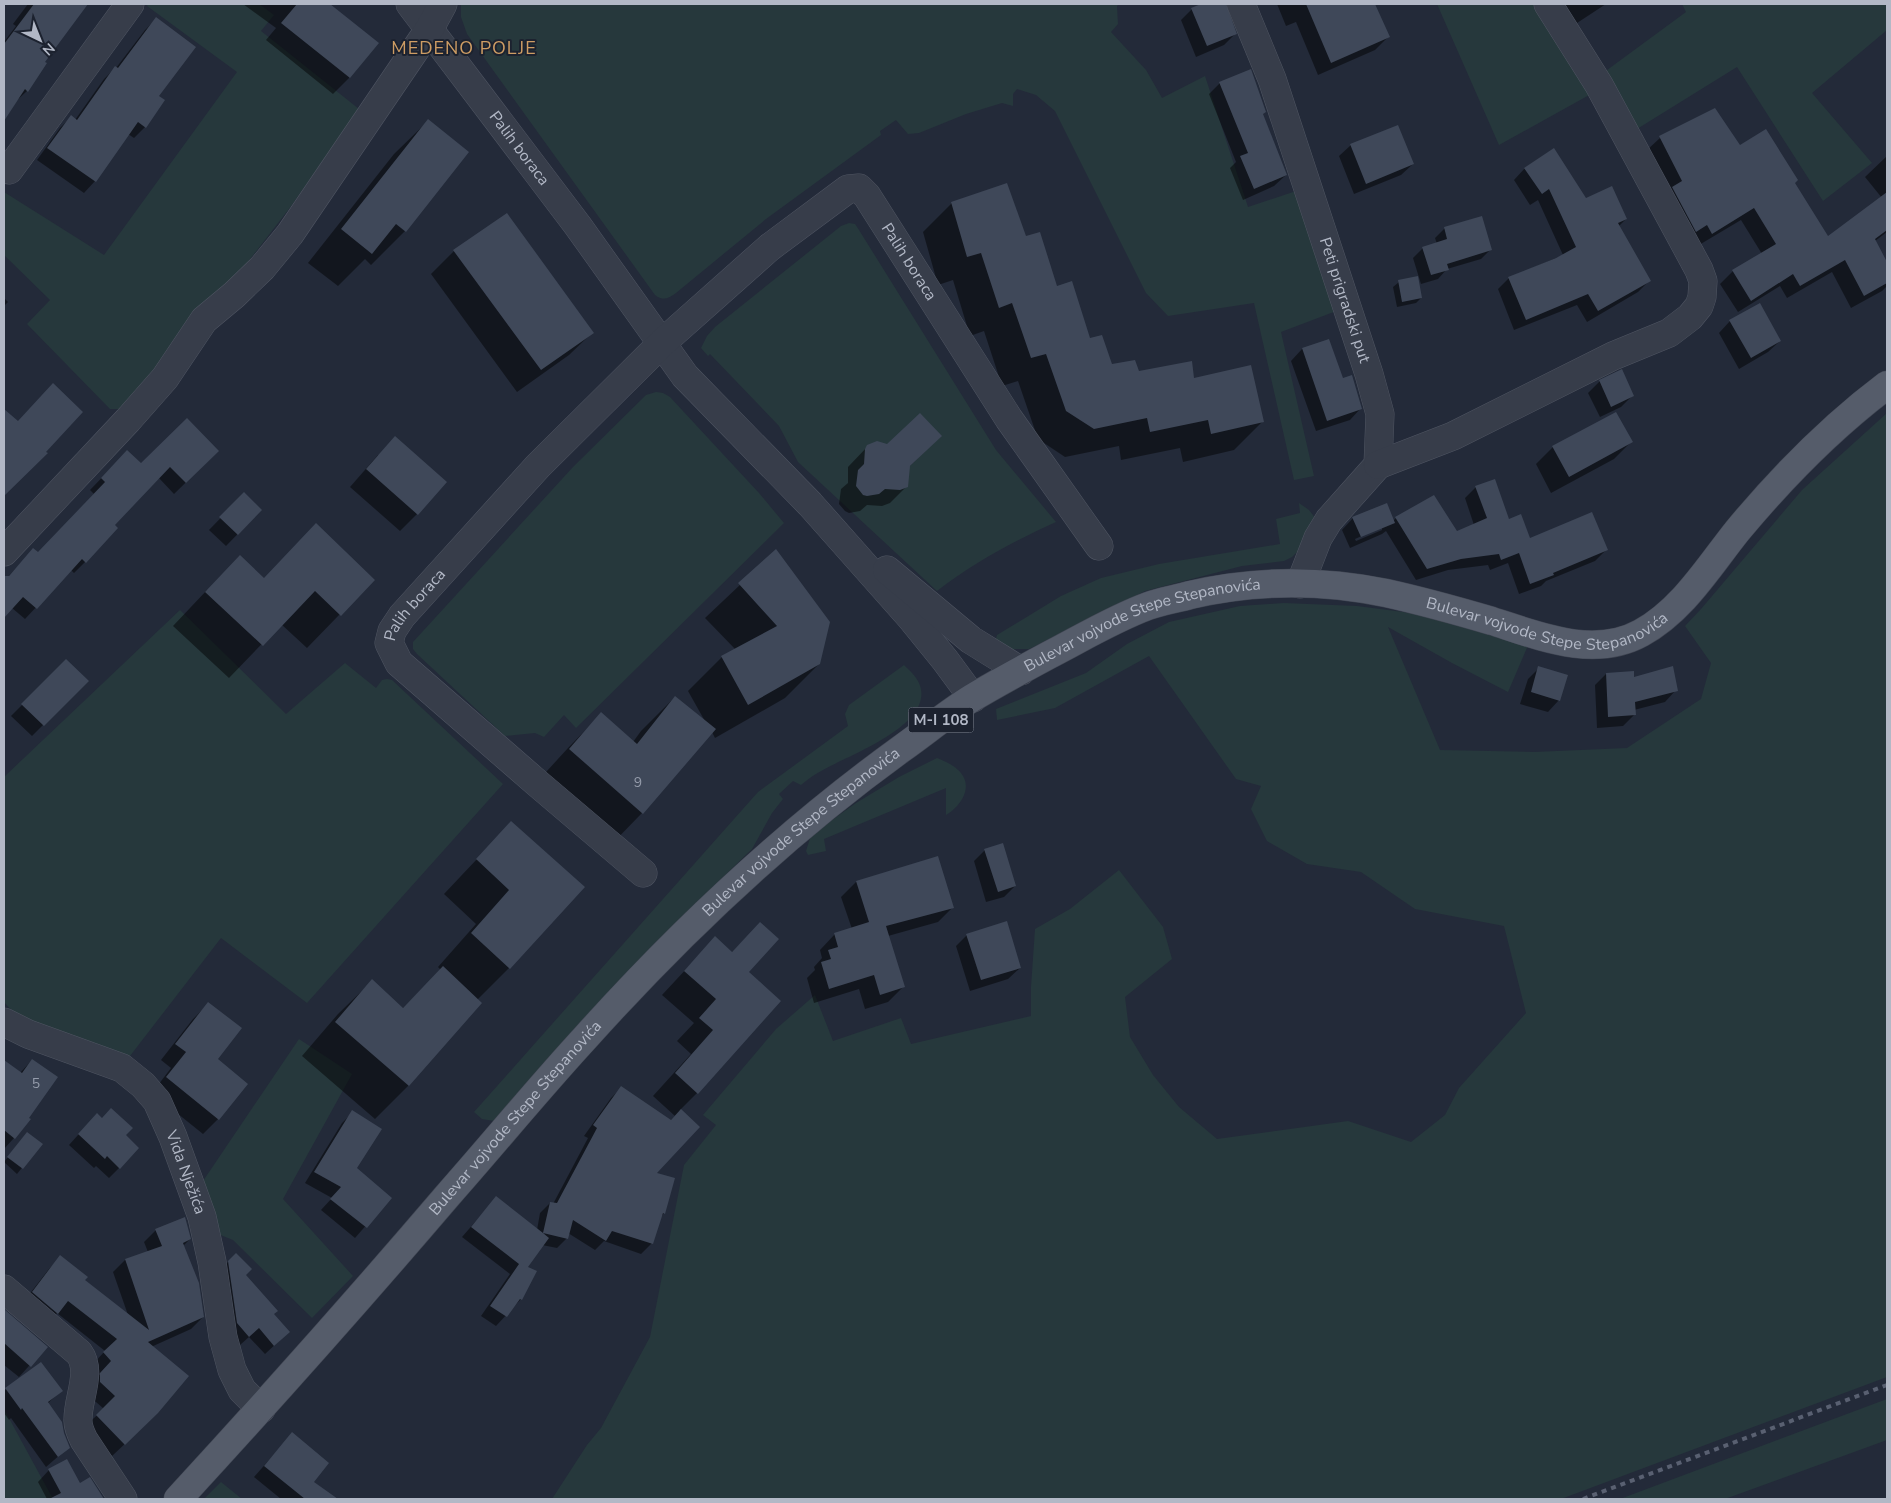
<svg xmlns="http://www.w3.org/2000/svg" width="1891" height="1503" viewBox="0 0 1891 1503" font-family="'Nunito Sans',sans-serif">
	<rect width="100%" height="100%" fill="#232a39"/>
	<!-- green -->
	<path fill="#26383c" d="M148 4H259L274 15 261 31 359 109 292 205 247 263 254 268 126 409H110L27 324 50 300 4 255V192L104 255 237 72 147 6Z
		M461 4H1119L1117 6 1118 24 1111 32 1146 70 1162 98 1205 76 1248 207 1305 188 1339 310 1281 332 1314 476 1294 480 1254 303 1168 316 1146 293 1055 111 1036 95 1017 89 1013 94V106L1002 103 966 114 919 133 908 134 896 120 880 131 881 135 766 219 676 293C668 299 663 301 655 295L467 34 461 17Z
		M1437 4H1534L1591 94 1499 145Z
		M1682 4H1887V30L1812 93 1872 163 1823 201 1737 67 1637 129 1603 73 1686 12Z
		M849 223 855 224 859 230 996 450 1056 522C1012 542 975 562 937 591L798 462 779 426 710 354 708 356 701 348 707 336 715 327 841 226Z
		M656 392 663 393 670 397 759 493 784 523 576 728 564 715 544 737 535 733 505 736 417 654 413 649V642L573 467 646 395Z
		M1887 413V1377L1561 1499H552L587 1445 601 1428 650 1337 684 1165 716 1125 703 1115 776 1029 815 995 833 1041 901 1018 911 1044 1031 1016V987L1035 929 1070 909 1119 870 1163 927 1172 959 1125 997 1130 1037 1153 1075 1179 1107 1217 1139 1348 1121 1411 1142 1445 1115 1459 1088 1526 1013 1504 926 1415 909 1361 872 1307 864 1267 841 1251 809 1261 786 1236 779 1149 656 1055 708 997 720 996 709 1086 673 1127 644 1169 622 1240 606 1284 603 1357 606 1442 617 1529 643 1508 692 1452 663 1388 627 1440 750 1534 752 1627 748 1701 699 1711 663 1685 626 1701 609 1802 490Z
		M1299 503 1309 510 1316 519 1300 549 1292 557 1284 561 1242 566 1145 591 1029 649H1009L995 643 997 635 1061 596 1101 578 1159 564 1280 544 1276 519 1300 513Z
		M180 610 286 714 345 663 376 688 382 680 387 679 392 680 503 784 307 1003 221 938 130 1056 30 1024 16 1015 4 1002V777Z
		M904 665C909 670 916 676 919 683 937 724 849 755 823 770 815 774 808 779 801 785L793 781 779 794 783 799 772 813 752 849 681 918 494 1121 482 1119 474 1112 758 792 848 726 845 714 849 705Z
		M937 758C946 762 957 766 963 776 972 791 958 808 946 815V788L824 839 826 851 808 855 806 851 811 835 856 803 899 777Z
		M299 1039 352 1074 283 1199 353 1276 312 1318 233 1240 213 1232 201 1184Z
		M1887 1399V1440L1725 1499H1620Z
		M4 1409 53 1499H4Z
		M221 1482 242 1499H204Z"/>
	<!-- shadow -->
	<path fill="#0007" fill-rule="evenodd" d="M28 4H78L83 8 43 62 27 91 15 102 4 119V42L16 26 13 24Z
		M243 4H328L377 43 349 78 333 94 266 40 276 28Z
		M1205 4H1225V10L1235 34 1224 45 1196 57 1181 20 1192 9Z
		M1277 4H1348L1351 11 1368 4H1373L1388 37 1375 50 1318 75 1296 22 1286 26Z
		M1565 4H1606L1577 23Z
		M156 19 157 96 145 127 134 138 128 134 95 181 84 193 37 160 60 128 71 117 75 120 104 79 115 68H116L145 30Z
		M1220 83 1262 115 1286 175 1274 186 1243 200 1230 168 1236 162 1209 94Z
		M428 121 467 153 405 231 371 265 365 259 338 286 308 263 394 154Z
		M1660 138 1740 147 1794 183 1828 238 1882 198 1865 177 1887 156V232L1875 241 1887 265V286L1882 291 1851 308 1832 272 1787 298 1780 286 1738 312 1720 284 1733 271 1762 254 1741 220 1699 245 1647 150Z
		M1351 145 1413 164 1401 175 1354 194 1339 156Z
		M1525 168 1626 219 1618 227 1649 281 1638 292 1587 322 1577 305 1514 330 1498 289 1509 278 1563 255 1538 200 1530 205 1514 180Z
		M952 203 1025 237 1089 339 1111 366 1138 373 1193 380 1263 421 1234 450 1183 462 1180 448 1121 460 1119 446 1065 457 1038 439 1018 381 1002 386 984 331 970 336 953 280 938 285 923 232Z
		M507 215 592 333 569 355 517 392 431 274 454 251Z
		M1481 217 1491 249 1481 259 1447 269 1438 279 1421 284 1413 258 1423 248 1437 244 1435 238 1444 229Z
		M1399 282 1421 298 1416 303 1397 307 1393 287Z
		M4 298 8 302 4 306Z
		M1730 321 1780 341 1768 352 1739 369 1719 333Z
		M1328 340 1342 380 1361 408 1350 420 1316 431 1291 361 1302 349Z
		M1600 381 1632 396 1621 407 1600 417 1588 393Z
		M12 428 11 487 4 495V436Z
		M941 436 909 467 907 486 890 503 882 506 867 505 860 511 849 513 845 511 839 504 841 489 848 483V467L868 446 888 445Z
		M1631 442 1614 459 1551 493 1536 464 1553 447Z
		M218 451 174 494 158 477 114 525 85 562 74 573 71 570 25 619 12 608 4 616V581L33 550 38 554 94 494 90 490 116 463 141 464Z
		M378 455 417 514 400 531 350 487Z
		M1476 487 1529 539 1606 550 1595 561 1546 581 1541 586 1519 594 1508 563 1490 570 1488 565 1448 570 1416 580 1386 531 1382 534 1350 548 1342 530 1353 518 1393 521 1396 518 1457 533 1474 525 1465 498ZM1382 527V530L1356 541 1355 539Z
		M244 494 261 510 226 546 209 530Z
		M776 551 819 664 785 698 715 738 712 732 642 813 609 847 536 783 568 748 601 714 633 742 641 731 675 697 706 723 688 691 722 657 736 650 705 618Z
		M263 579 373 580 307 648 281 624 229 678 173 626 207 590Z
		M66 661 87 681 32 736 11 716Z
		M1539 668 1559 700 1548 712 1520 704 1528 679Z
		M1606 674 1633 679 1676 690 1665 702 1634 710V715L1623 726 1597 728 1595 685Z
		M511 823 509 968 477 1000 408 1086 375 1119 302 1056 338 1014 372 981 402 1009 441 970 438 967 476 924 444 894Z
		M985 850 1015 886 1004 897 986 902 974 861Z
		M937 857 953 907 938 922 888 936 903 987 888 1002 865 1009 859 989 814 1003 807 978 815 970 814 967 822 958 820 950 835 934 852 929 841 897 856 882Z
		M760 924 747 972 697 1093 680 1110 655 1174 664 1213 661 1217 651 1244 641 1254 604 1241 595 1250 568 1233 567 1238 557 1248 542 1245 526 1267 521 1299 496 1326 481 1316 510 1274 462 1237 496 1198 537 1230 540 1213 550 1203 553 1204 588 1138 584 1136 611 1098 621 1088 670 1121 675 1116 653 1096 691 1054 677 1041 694 1023 662 995 715 938 731 953Z
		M967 935 1020 968 1008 979 970 991 956 946Z
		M208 1004 216 1059 218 1119 203 1134 152 1093 171 1068 161 1060 193 1019Z
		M32 1060 14 1138 4 1149V1062L20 1073Z
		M353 1112 355 1168 390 1198 355 1238 321 1210 332 1198 305 1183 342 1123Z
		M87 1125 124 1135 119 1168 109 1178 96 1166 94 1168 69 1145Z
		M22 1139 41 1144 17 1174 4 1162Z
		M156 1230 190 1239 183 1246 203 1317 191 1329 151 1347 145 1425 112 1456 84 1427 104 1409 88 1395 89 1387 100 1374 92 1365 105 1351 57 1313 45 1326 21 1305 49 1269 61 1257 83 1280 128 1315 113 1272 125 1260 148 1252 144 1242Z
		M236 1254 244 1275 273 1314 279 1341 265 1354 249 1337 240 1345 228 1332 219 1271Z
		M4 1310 46 1347 19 1377 4 1365Z
		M6 1389 61 1391 47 1404 69 1447 46 1467 11 1418 9 1420 4 1413V1392Z
		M292 1434 313 1482 336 1499H281L254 1477Z
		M49 1470 79 1484 89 1479 104 1499H47L38 1482Z"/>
	<!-- building -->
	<path fill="#3f4859" d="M34 4H88L45 62 47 63 28 92 25 89 4 121V44Z
		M297 4H330L379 43 350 78 281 23Z
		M1201 4H1226L1237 34 1207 46 1191 8Z
		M1306 4H1375L1390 37 1331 63Z
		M156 17 196 47 159 96 165 100 146 128 138 122 96 182 47 148 71 115 77 120 115 66 118 68Z
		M1251 69 1266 112 1263 114 1287 175 1254 189 1240 156 1248 153 1219 82Z
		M1715 108 1740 145 1766 129 1798 180 1795 183 1828 236 1887 192V230L1875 239 1887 262V283L1864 296 1845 260 1800 286 1793 274 1751 301 1732 270 1776 244 1754 208 1712 234 1707 225 1696 232 1672 187 1682 181 1659 136Z
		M428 119 469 152 406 232 396 224 372 254 341 229Z
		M1398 125 1414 164 1366 184 1350 144Z
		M1554 148 1586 198 1612 186 1627 219 1618 223 1651 281 1598 311 1588 294 1526 320 1508 277 1556 258 1576 247 1549 189 1542 194 1524 168Z
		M1007 183 1026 236 1040 232 1057 286 1072 281 1090 338 1102 335 1112 364 1135 360 1139 371 1192 361 1194 378 1251 365 1264 422 1211 434 1208 420 1150 432 1147 418 1094 429 1066 411 1046 354 1031 358 1012 303 999 308 981 253 967 257 951 202Z
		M507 213 594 333 541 370 453 250Z
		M1482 216 1492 250 1447 264 1449 270 1431 275 1422 247 1447 239 1444 227Z
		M1418 276 1422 298 1402 302 1398 280Z
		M1760 303 1781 341 1751 358 1729 320Z
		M1329 339 1343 378 1352 375 1362 409 1327 421 1302 348Z
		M1622 369 1634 396 1611 407 1599 380Z
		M53 383 83 412 46 452 48 453 4 496V409L18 421Z
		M1616 412 1633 442 1569 477 1552 446Z
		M920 413 942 436 910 466 908 487 900 490 885 489 879 494 867 496 863 495 856 486 858 470 864 464 865 449 867 445 877 441 887 444Z
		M187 418 219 451 186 483 170 467 115 525 118 528 86 563 82 559 37 609 23 597 4 618V576H9L33 548 38 552 105 482 101 478 127 450 141 463Z
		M395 436 447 482 418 515 366 469Z
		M1495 479 1509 519 1521 514 1530 538 1592 512 1608 550 1553 573 1554 575 1530 584 1519 553 1501 560 1499 554 1461 559 1427 569 1395 517 1434 495 1457 531 1487 518 1475 486Z
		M244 492 262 510 238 535 219 517Z
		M1387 503 1395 523 1361 537 1352 517Z
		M316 523 375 580 341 616 315 591 263 646 205 592 240 555 264 578Z
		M776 549 830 622 820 664 748 705 721 656 777 626 738 583Z
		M66 659 89 681 44 726 21 704Z
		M1538 666 1568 675 1560 701 1531 692Z
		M1673 666 1678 691 1635 702 1636 715 1608 717 1606 673 1634 671V677Z
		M675 696 716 729 643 814 569 749 601 712 637 744Z
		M511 821 585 887 510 969 471 933 509 890 476 859Z
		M1003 843 1016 886 998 892 984 849Z
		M938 856 954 908 886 926 905 987 880 995 874 975 829 989 821 962 831 959 828 950 838 947 834 933 869 922 856 881Z
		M1007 921 1021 968 981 980 966 934Z
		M760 922 779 939 749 972 781 1001 698 1094 675 1073 713 1030 699 1018 716 999 684 971 715 936 732 952Z
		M443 966 482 1003 409 1086 335 1022 372 979 403 1008Z
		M208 1002 242 1028 218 1059 248 1084 219 1120 166 1077 186 1052 175 1044Z
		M32 1059 58 1077 29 1118 31 1119 15 1139 4 1130V1060L22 1073Z
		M621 1086 671 1120 681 1109 700 1127 657 1173 675 1178 665 1214 663 1213 653 1244 612 1231 606 1241 573 1220 568 1239 543 1233 549 1238 528 1267 537 1271 522 1300 520 1299 507 1317 490 1306 519 1264 471 1227 496 1196 543 1233 550 1202 557 1203 597 1128 593 1125Z
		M111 1108 133 1128 126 1135 139 1148 120 1169 107 1156 105 1159 78 1134 97 1113 102 1118Z
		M352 1110 382 1129 357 1168 392 1198 367 1228 330 1199 341 1187 314 1172Z
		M27 1132 43 1144 23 1169 7 1157Z
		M185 1217 191 1239 183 1243 199 1283 204 1317 148 1342 189 1376 158 1413 125 1445 96 1415 115 1396 100 1382V1373L111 1361 103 1352 117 1339 68 1301 58 1314 32 1292 60 1255 88 1277 85 1280 149 1330 125 1259 162 1246 155 1229Z
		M236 1253 252 1269 246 1275 278 1311 274 1314 290 1332 274 1346 259 1328 249 1337 237 1323 228 1261Z
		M4 1309 48 1347 31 1367 4 1343Z
		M41 1362 63 1391 48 1402 62 1422 64 1433 70 1448 58 1457 22 1408 21 1410 5 1388Z
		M292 1432 329 1463 314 1482 338 1499H305L264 1466Z
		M67 1459 80 1483 90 1477 104 1499H49L61 1493 48 1469Z"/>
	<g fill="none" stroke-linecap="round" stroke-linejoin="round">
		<defs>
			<g id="minor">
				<path id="s1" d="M410 4 578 226 685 376 810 504 911 618 945 660 973 698"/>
				<path id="s2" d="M1241 4 1272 79 1369 374 1380 414 1378 465 1329 520 1318 538 1300 584"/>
				<path d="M9 170 130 4"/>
				<path d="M1378 465 1453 436 1613 356 1669 333 1690 317 1699 306 1702 297 1703 281 1699 270 1599 85 1548 4"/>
				<path d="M4 552 128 420 165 378 204 320 234 295 262 268 290 234 430 28 443 4"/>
				<path d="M887 570 971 640 1021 671"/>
				<path id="s3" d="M643 873 537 783 399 663 389 643 392 631 402 616 538 466 662 343 770 247 848 189 859 188 867 196 1009 419 1099 546"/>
				<path id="s4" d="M4 1022 28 1034 122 1068 143 1085 157 1101 173 1137 202 1217 212 1262 223 1337 232 1370 242 1390 261 1409"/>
				<path d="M4 1289 79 1353C93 1372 77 1399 78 1421 78 1427 81 1434 84 1440L123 1499"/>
			</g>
			<g id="major">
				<path id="s5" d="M178 1499C270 1399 360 1298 448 1195 494 1143 538 1089 585 1038 681 931 785 833 901 749 925 732 948 713 972 698 997 683 1023 669 1049 655 1082 638 1113 619 1148 606 1161 601 1176 599 1190 595 1254 580 1322 580 1386 593 1422 601 1458 611 1492 621 1539 636 1594 659 1641 633 1683 610 1709 566 1738 530 1783 476 1831 427 1887 385"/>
			</g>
		</defs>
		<!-- minor casing -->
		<use href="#minor" stroke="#4f5562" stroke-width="29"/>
		<!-- major casing -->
		<use href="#major" stroke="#404653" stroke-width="29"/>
		<!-- minor -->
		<use href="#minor" stroke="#373d4a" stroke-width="28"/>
		<!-- major -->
		<use href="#major" stroke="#555c6a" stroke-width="28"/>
		<!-- rail -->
		<path stroke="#596071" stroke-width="4" stroke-dasharray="5 5" stroke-linecap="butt" d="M1583 1499 1887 1385"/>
	</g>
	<g text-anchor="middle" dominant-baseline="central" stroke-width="4" stroke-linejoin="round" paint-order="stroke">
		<!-- number labels -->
		<g font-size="14" fill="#959cab">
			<text x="638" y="782">9</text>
			<text x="36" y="1083">5</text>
		</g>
		<!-- shield labels -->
		<rect fill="#1c222f" stroke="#858b99" stroke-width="1" x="908.5" y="707.5" width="65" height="25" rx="4"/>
		<g font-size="15" font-weight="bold" fill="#b2b8c6">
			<text x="941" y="720">M-I 108</text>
		</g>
		<!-- street labels -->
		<g font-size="16" fill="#b2b8c6" stroke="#1c222f">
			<text stroke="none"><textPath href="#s1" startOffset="181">Palih boraca</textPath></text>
			<text stroke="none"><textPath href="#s3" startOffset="1094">Palih boraca</textPath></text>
			<text stroke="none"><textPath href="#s2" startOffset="314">Peti prigradski put</textPath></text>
			<text stroke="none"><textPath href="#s5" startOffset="1739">Bulevar vojvode Stepe Stepanovića</textPath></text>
			<text stroke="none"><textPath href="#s3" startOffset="391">Palih boraca</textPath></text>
			<text stroke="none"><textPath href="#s5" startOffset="1319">Bulevar vojvode Stepe Stepanovića</textPath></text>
			<text stroke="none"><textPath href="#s5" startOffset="914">Bulevar vojvode Stepe Stepanovića</textPath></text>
			<text stroke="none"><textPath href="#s5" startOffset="509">Bulevar vojvode Stepe Stepanovića</textPath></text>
			<text stroke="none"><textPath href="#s4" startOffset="252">Vida Nježića</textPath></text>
		</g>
		<!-- neighbourhood labels -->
		<g font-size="18" letter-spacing="1" fill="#ce9d64" stroke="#1c222f">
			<text x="464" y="48">MEDENO POLJE</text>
		</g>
	</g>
	<!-- border -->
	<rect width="1891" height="1503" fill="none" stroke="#b2b8c6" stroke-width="10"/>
	<!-- north arrow -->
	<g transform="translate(40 40) rotate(137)" stroke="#1c222f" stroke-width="4" paint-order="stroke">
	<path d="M0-4L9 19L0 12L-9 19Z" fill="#b2b8c6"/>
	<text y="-8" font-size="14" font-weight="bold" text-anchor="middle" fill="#b2b8c6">N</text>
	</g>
</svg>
